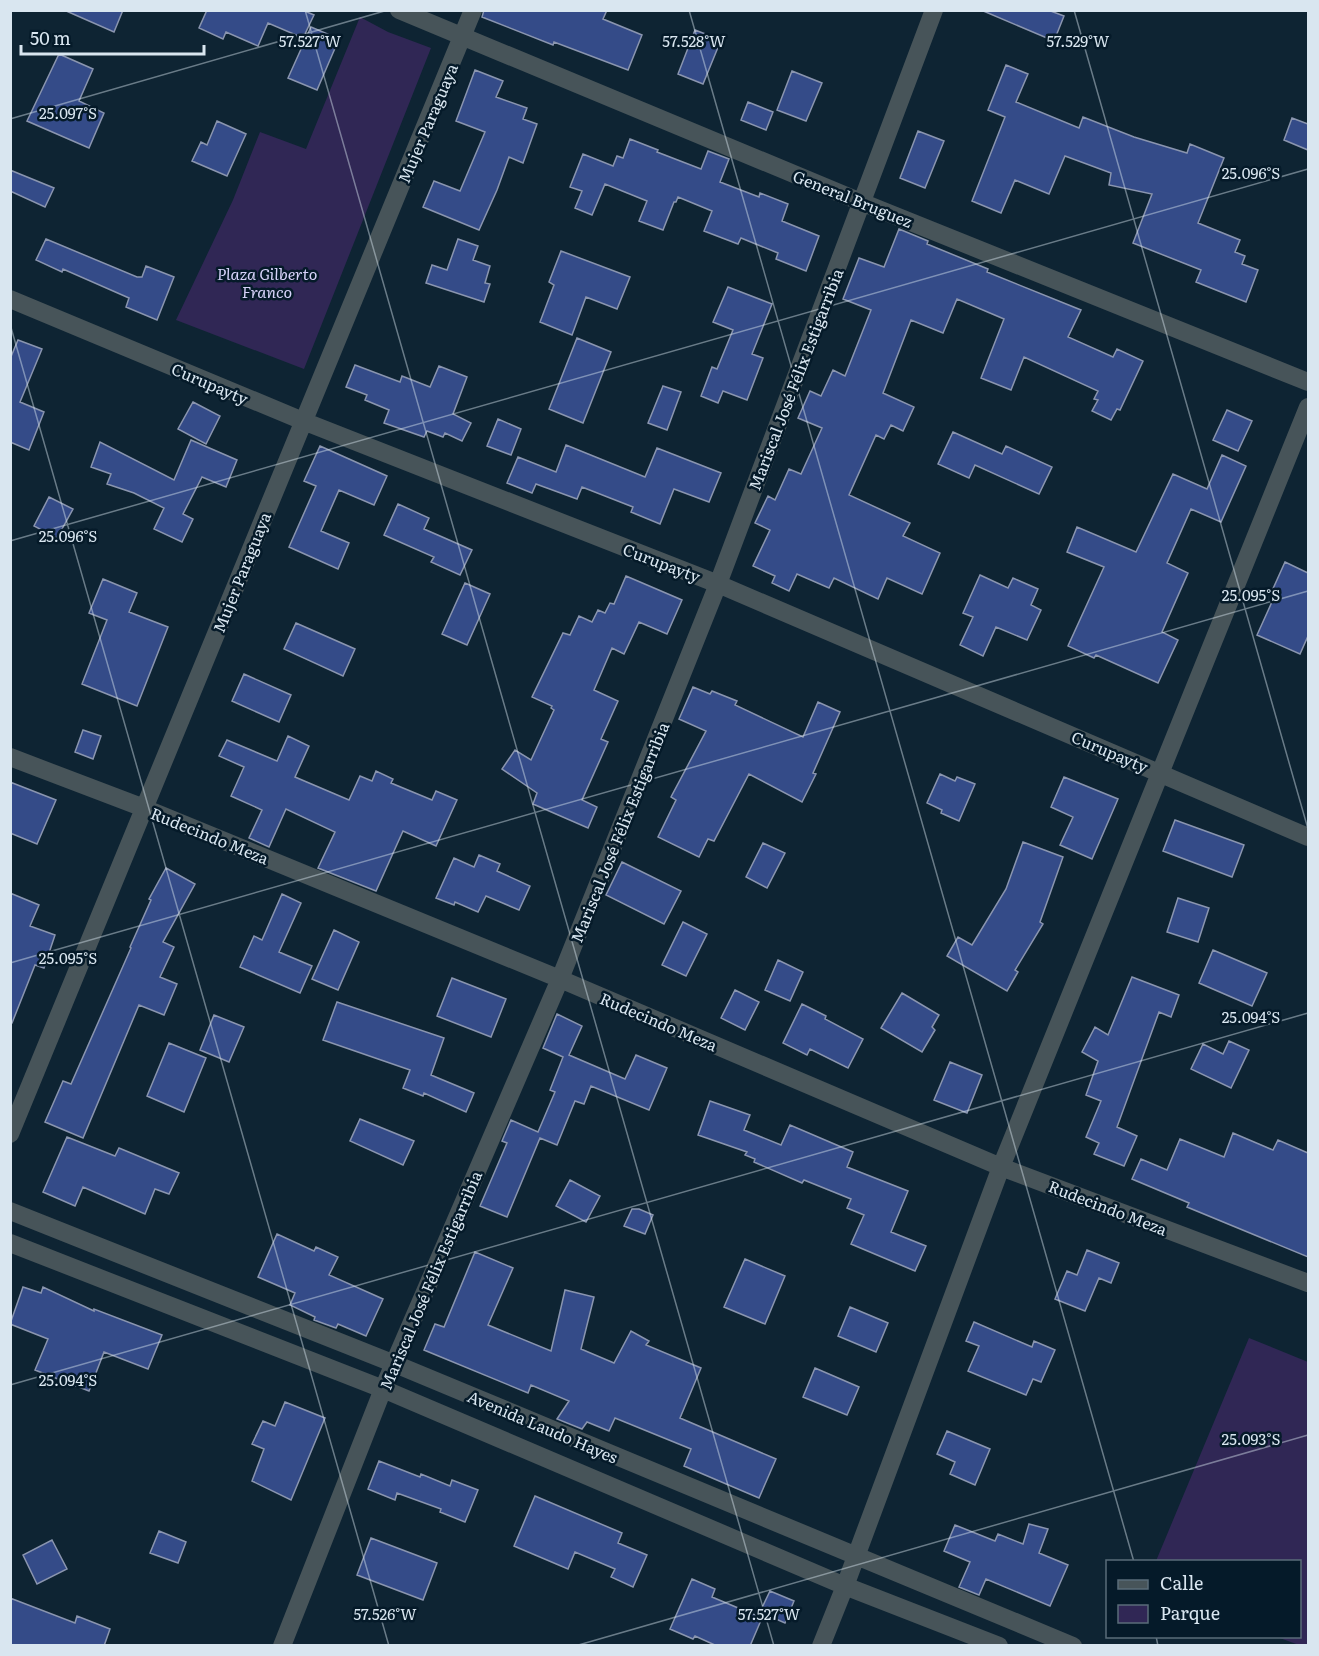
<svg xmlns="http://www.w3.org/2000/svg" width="1319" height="1656" viewBox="0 0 1319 1656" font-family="Literata,serif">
	<rect width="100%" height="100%" fill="#0e2433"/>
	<!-- green -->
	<path fill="#302755" d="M360 17 388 32 431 48 304 369 176 320 233 200 260 132 306 149Z
		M1249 1338 1308 1362V1645H1299L1277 1637 1300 1636V1562L1156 1561Z"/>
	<!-- building -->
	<path fill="#344b88" stroke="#8a95af" stroke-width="1.5" d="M64 10H123L114 32Z
		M207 10H302L314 15 303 38 268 23 258 46 226 32 223 39 199 28Z
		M484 10H607L603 19 642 35 628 70 554 42 553 45 482 17Z
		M981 10H1048L1064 16 1054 41Z
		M311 27 339 39 317 90 288 78Z
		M695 30 721 40 703 84 678 74Z
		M59 54 93 69 79 101 104 113 89 148 27 121Z
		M1006 65 1028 74 1016 102 1079 128 1083 117 1134 137 1187 153 1190 144 1224 158 1198 223 1240 240 1235 252 1245 256 1242 264 1258 270 1246 302 1196 282 1201 270 1133 243 1152 194 1109 185 1111 173 1065 156 1049 194 1015 180 1001 213 972 201 1005 117 988 110Z
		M475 70 503 81 496 97 527 108 523 119 537 124 523 163 509 157 497 190 479 230 423 207 434 181 460 191 485 132 456 121Z
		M792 71 822 83 806 121 777 110Z
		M748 102 773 112 766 130 741 120Z
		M1292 118 1308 124V150L1284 140Z
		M217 121 246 134 227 176 192 161 201 142 207 145Z
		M918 131 944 141 925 188 900 178Z
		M630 139 658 150 657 152 701 169 708 151 729 159 720 182 759 197 760 193 788 204 782 221 819 236 806 271 776 259 778 253 741 238 738 244 704 231 712 211 678 197 676 202H674L663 230 639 221 647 201 605 184 592 215 575 208 582 191 570 187 583 154 613 166 617 156 623 158Z
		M10 170 54 188 45 207 10 191Z
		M899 229 928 241 927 244 988 269 987 272 1081 310 1068 337 1113 357 1117 349 1143 361 1120 410 1117 409 1111 420 1092 411 1098 400 1094 399 1098 391 1024 357 1011 390 981 378 1004 319 957 299 943 333 911 320 883 393 914 407 903 431 891 425 884 439 876 435 849 495 910 523 903 536 940 553 922 594 887 578 878 599 834 578 829 588 797 574 789 591 772 583 775 576 753 566 770 530 755 523 768 496 775 500 789 469 801 474 822 428 798 418 810 391 821 396 833 370 845 376 871 310 843 299 859 258 884 267Z
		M46 239 137 277H142L146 266 174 277 157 320 126 307 129 298 63 269 62 272 36 260Z
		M458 239 478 246 473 260 490 266 485 283 490 284 484 302 426 283 432 265 447 270Z
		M561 251 630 277 617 309 586 297 572 335 540 322 554 285 549 282Z
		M728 287 772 304 752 354 763 358 747 400 723 391 718 403 701 396 712 367 717 369 733 330 713 322Z
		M577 338 611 352 583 423 549 409Z
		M18 340 42 349 20 402 44 412 29 450 10 442V359Z
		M355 365 400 382 402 376 430 387 439 366 467 377 453 414 471 423 462 441 445 433 443 437 427 431 424 437 384 423 389 410 365 400 367 395 346 387Z
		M663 386 681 392 667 430 648 423Z
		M193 402 220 416 206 444 178 429Z
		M1227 410 1252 421 1238 451 1213 440Z
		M498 419 521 429 511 455 487 446Z
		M953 432 1002 454 1006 446 1052 467 1039 494 975 465 969 478 938 464Z
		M191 440 237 460 226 487 202 477 183 514 193 519 182 542 154 529 164 508 134 493 107 484 111 474 91 467 100 442 174 480Z
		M566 445 645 477 657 448 721 473 709 502 674 489 660 524 631 512 633 507 582 487 577 499 536 484 532 493 507 483 518 457 556 472Z
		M320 446 387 476 374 505 339 490 321 531 349 543 338 569 289 547 316 486 304 481Z
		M1222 455 1246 466 1221 522 1191 509 1167 563 1188 573 1162 632 1178 640 1158 683 1096 655 1094 658 1068 646 1104 567 1067 552 1077 527 1136 552 1173 474 1207 489Z
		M49 497 73 509 57 538 34 526Z
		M398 504 429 518 424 529 472 550 460 575 431 562 434 557 384 535Z
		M1285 562 1308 573V636L1300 654 1257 635 1276 593 1272 591Z
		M980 575 1008 588 1013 578 1038 589 1031 605 1041 610 1027 640 996 627 983 656 960 645 973 617 963 613Z
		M626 576 682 600 667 634 639 622 624 654 612 648 594 690 618 701 601 739 608 742 582 800 597 807 588 828 533 804 537 793 502 769 515 750 531 760 554 710 551 708 552 706 532 697 563 633 570 635 579 616 592 622 598 610 605 613 610 603 614 604Z
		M103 579 137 593 129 612 168 627 137 706 82 684 107 620 89 613Z
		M465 583 490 594 467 645 442 634Z
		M296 623 355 649 343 676 284 649Z
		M244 674 291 695 279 722 232 701Z
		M693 687 710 694 712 691 737 701 735 705 803 737 818 702 840 712 813 773 816 774 802 802 749 774 714 841 708 839 699 857 658 837 676 800 671 797 706 731 679 719Z
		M83 730 101 736 93 759 75 752Z
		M288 736 309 746 295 777 349 800 360 776 372 781 376 771 393 779 391 783 432 800 436 791 457 800 436 846 403 831 376 891 318 868 335 832 286 809 269 847 249 838 262 810 231 796 244 767 219 756 227 740 277 761Z
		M940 774 955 781 957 777 975 784 959 821 941 813 942 810 927 803Z
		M1064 777 1118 799 1092 859 1060 845 1073 817 1051 807Z
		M10 782 56 800 37 844 10 833Z
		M1175 820 1244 845 1232 877 1163 851Z
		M1023 842 1063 857 1040 922 1043 924 1015 970 1018 972 1007 991 947 956 958 937 972 945 1006 889Z
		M763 843 785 853 767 888 746 877Z
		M479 855 500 864 497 871 530 886 519 910 486 896 478 912 455 902 454 905 436 898 454 858 474 867Z
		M622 862 681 891 664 924 606 895Z
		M166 868 195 884 163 942 174 947 160 977 177 984 164 1015 139 1005 83 1138 45 1122 63 1081 71 1084 131 948 130 947 151 900 149 899Z
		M10 893 39 905 30 926 55 935 44 968 35 965 12 1023H10Z
		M282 894 301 903 279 952 312 966 300 993 240 967 254 936 262 940Z
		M1178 898 1209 908 1198 942 1167 932Z
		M683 922 707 934 686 976 662 965Z
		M334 930 359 942 338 990 312 979Z
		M1213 950 1267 973 1252 1006 1199 983Z
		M778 960 803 972 790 1001 765 990Z
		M1132 977 1179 995 1171 1017 1159 1012 1117 1127 1137 1136 1124 1166 1094 1154 1099 1143 1086 1137 1101 1101 1086 1095 1098 1061 1082 1052 1095 1027 1108 1035Z
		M452 978 506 999 491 1037 437 1016Z
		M735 990 759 1002 745 1030 721 1018Z
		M902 993 939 1015 932 1027 935 1030 922 1052 881 1028Z
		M337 1002 444 1038 431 1075 474 1093 466 1112 424 1093 423 1096 403 1088 410 1070 323 1040Z
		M802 1004 826 1016 825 1019 863 1039 848 1068 810 1049 807 1055 783 1043Z
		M557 1014 582 1026 569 1055 625 1079 636 1055 667 1068 649 1110 591 1086 584 1104 575 1101 557 1145 540 1138 507 1217 480 1206 507 1143 502 1141 511 1120 538 1132 555 1092 550 1090 563 1057 543 1048Z
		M214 1015 244 1027 229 1062 200 1050Z
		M1229 1041 1249 1050 1231 1088 1191 1069 1203 1044 1223 1054Z
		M169 1043 206 1058 184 1112 147 1096Z
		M950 1062 982 1075 967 1113 934 1100Z
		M710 1101 750 1115 744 1130 781 1145 790 1125 853 1152 847 1167 908 1191 891 1232 926 1246 915 1271 851 1244 864 1215 847 1208 851 1199 804 1180 802 1183 754 1162 755 1159 745 1155 747 1152 698 1135Z
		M360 1119 414 1141 403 1165 350 1141Z
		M1233 1133 1273 1150 1278 1140 1308 1153V1257L1187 1207 1189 1203 1132 1179 1141 1159 1167 1170 1180 1139 1224 1157Z
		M67 1137 115 1156 119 1148 179 1173 169 1194 155 1189 145 1214 83 1187 75 1206 43 1192Z
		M570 1180 600 1196 586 1222 556 1206Z
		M632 1209H639L653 1215 645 1234 624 1226Z
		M277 1234 314 1251 316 1247 338 1257 329 1275 383 1299 366 1336 338 1324 336 1328 314 1320 315 1317 290 1305 295 1293 258 1277Z
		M1087 1250 1119 1263 1111 1283 1099 1278 1085 1311 1055 1299 1067 1271 1077 1275Z
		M475 1252 513 1268 488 1325 551 1351 565 1290 594 1297 581 1349 614 1363 631 1331 649 1341 646 1345 701 1368 680 1418 776 1459 759 1498 684 1466 691 1449 615 1418 609 1431 587 1422 582 1429 557 1419 569 1401 531 1385 528 1393 424 1350 435 1324 444 1327Z
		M745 1259 785 1276 765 1324 724 1307Z
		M23 1287 41 1293 43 1287 94 1311V1309L162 1335 148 1369 104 1352 89 1391 35 1370 48 1339 10 1324Z
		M850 1307 888 1323 876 1352 838 1336Z
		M974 1322 1032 1347 1034 1341 1055 1350 1041 1382 1033 1379 1026 1395 968 1371 979 1346 966 1341Z
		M815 1368 859 1387 847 1415 803 1397Z
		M285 1402 325 1418 291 1500 252 1481 264 1449 252 1444 263 1421 275 1426Z
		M947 1431 990 1449 975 1485 950 1474 955 1462 937 1454Z
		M379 1461 420 1477 421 1474 450 1486 452 1480 478 1490 465 1522 440 1512 441 1509 397 1493 395 1500 368 1489Z
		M535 1496 622 1533 618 1543 647 1555 633 1587 611 1577 615 1569 575 1552 568 1569 514 1546Z
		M1029 1524 1048 1529 1039 1553 1068 1565 1050 1606 986 1579 979 1595 959 1587 970 1562 944 1551 955 1525 995 1541 998 1534 1023 1544Z
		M159 1531 186 1542 178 1563 150 1553Z
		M371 1538 437 1563 423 1600 357 1575Z
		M52 1540 67 1569 37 1584 23 1555Z
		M692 1579 715 1589 712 1597 762 1618 750 1646H717L695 1636 693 1639 670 1629Z
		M770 1591 794 1601 785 1623 760 1612Z
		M10 1598 75 1623 77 1616 110 1629 104 1646H10Z"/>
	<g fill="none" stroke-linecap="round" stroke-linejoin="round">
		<!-- minor -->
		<path stroke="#475459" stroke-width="18" d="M399 10 861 202 1308 382
			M10 299 303 421 718 584 1308 837
			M10 757 144 808 560 979 1001 1167 1308 1283
			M10 1134 473 10
			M10 1211 395 1364 1073 1646
			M10 1243 383 1389 845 1586 999 1646
			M282 1646 383 1389 560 979 718 584 934 10
			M821 1646 845 1586 1001 1167 1308 407"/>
	</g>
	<!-- ticks -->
	<path fill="none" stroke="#d9e6f0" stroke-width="1.5" stroke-opacity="0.45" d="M305 10 774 1646M689 10 1134 1562M1074 10 1308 829M10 119 388 10M10 324 389 1646M10 541 1308 169M10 963 1308 591M10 1385 1308 1013M1156 1636 1158 1646M575 1646 1308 1435"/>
	<g text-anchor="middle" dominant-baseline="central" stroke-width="5" stroke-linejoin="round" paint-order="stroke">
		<!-- street labels -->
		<g font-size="16" fill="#d9e6f0" stroke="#051a29">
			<text transform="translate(427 123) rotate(-67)">Mujer Paraguaya</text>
			<text transform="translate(853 198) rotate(22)">General Bruguez</text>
			<text transform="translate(795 379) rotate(-69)">Mariscal José Félix Estigarribia</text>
			<text transform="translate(210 383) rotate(23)">Curupayty</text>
			<text transform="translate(662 562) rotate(21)">Curupayty</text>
			<text transform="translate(241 572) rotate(-68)">Mujer Paraguaya</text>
			<text transform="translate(1110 751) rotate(23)">Curupayty</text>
			<text transform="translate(619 832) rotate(-68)">Mariscal José Félix Estigarribia</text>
			<text transform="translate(210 835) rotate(22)">Rudecindo Meza</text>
			<text transform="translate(659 1021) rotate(23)">Rudecindo Meza</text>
			<text transform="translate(1108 1207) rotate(21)">Rudecindo Meza</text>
			<text transform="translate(430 1280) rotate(-67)">Mariscal José Félix Estigarribia</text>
			<text transform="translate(543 1426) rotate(23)">Avenida Laudo Hayes</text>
		</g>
		<!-- park labels -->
		<g font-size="16" font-style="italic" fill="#d7d3fa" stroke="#051a29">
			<text x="267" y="273">Plaza Gilberto<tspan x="267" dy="18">Franco</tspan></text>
		</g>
	</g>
	<g font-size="15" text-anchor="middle" fill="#d9e6f0" stroke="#051a29" stroke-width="5" stroke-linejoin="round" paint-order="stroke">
		<text x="310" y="47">57.527°W</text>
		<text x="694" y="47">57.528°W</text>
		<text x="1078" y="47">57.529°W</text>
		<text x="68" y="119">25.097°S</text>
		<text x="1251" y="179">25.096°S</text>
		<text x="68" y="542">25.096°S</text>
		<text x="1251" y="601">25.095°S</text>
		<text x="68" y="964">25.095°S</text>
		<text x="1251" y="1023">25.094°S</text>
		<text x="68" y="1386">25.094°S</text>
		<text x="1251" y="1445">25.093°S</text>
		<text x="385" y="1620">57.526°W</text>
		<text x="769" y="1620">57.527°W</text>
	</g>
	<!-- border -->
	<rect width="1319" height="1656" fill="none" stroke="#d9e6f0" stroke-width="24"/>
	<!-- legend -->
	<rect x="1106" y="1560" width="195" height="78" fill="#051a29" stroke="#5a6c79" stroke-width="1.5"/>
	<rect x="1118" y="1580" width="30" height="9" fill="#475459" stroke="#5a6c79" stroke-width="1.5"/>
	<text x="1160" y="1590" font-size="18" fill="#d9e6f0">Calle</text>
	<rect x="1118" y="1605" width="30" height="18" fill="#302755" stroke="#5a6c79" stroke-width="1.5"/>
	<text x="1160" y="1620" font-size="18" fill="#d9e6f0">Parque</text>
	<!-- scale -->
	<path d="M21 45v9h183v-9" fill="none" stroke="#d9e6f0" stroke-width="3"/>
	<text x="30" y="45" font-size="18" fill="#d9e6f0" stroke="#051a29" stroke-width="4.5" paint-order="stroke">50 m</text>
</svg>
